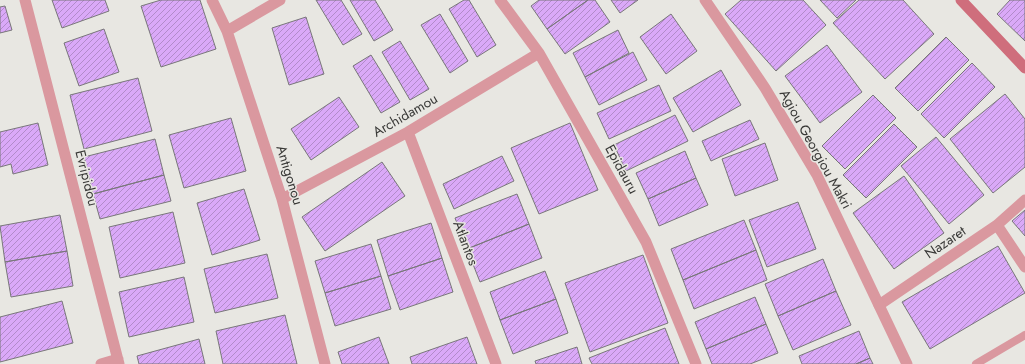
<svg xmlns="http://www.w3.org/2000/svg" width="1025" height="364" viewBox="0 0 1025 364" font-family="Jost,sans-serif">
	<defs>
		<pattern id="building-hatch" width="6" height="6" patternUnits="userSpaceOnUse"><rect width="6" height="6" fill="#daa9f8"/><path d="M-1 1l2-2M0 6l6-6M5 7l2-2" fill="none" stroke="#b28bca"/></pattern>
	</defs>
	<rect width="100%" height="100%" fill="#e8e7e2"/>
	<!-- building -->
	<path fill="url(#building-hatch)" stroke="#79777a" d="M52 0H105L109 11 62 28Z
		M161 0H200L216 49 161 67 141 6Z
		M316 0H341L362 34 343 45Z
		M350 0H375L393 30 374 41Z
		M464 0H469L496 45 477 57 449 9Z
		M539 0H588L547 29 531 6Z
		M588 0H595L610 22 565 54 547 29Z
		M611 0H638L620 13Z
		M741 0H803L826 25 776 71 725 14Z
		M820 0H856L837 18Z
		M859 0H903L934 34 885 79 833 23Z
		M1010 0H1025V41L997 14Z
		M5 6 12 30 0 33V7Z
		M440 14 468 61 450 73 421 25Z
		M671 14 697 51 666 74 640 37Z
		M306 17 324 74 289 85 272 28Z
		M104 29 119 72 79 86 64 43Z
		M618 30 629 53 585 77 573 53Z
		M946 37 969 60 918 111 895 88Z
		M400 41 429 89 410 100 382 52Z
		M827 45 862 92 820 123 785 76Z
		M633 52 647 80 599 105 585 77Z
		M371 55 400 102 381 113 353 66Z
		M972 63 995 87 944 138 921 114Z
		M721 70 741 105 693 132 673 98Z
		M138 78 152 131 84 149 70 95Z
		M659 85 671 111 609 139 597 113Z
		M1005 94 1025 119V167L993 193 950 139Z
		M873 95 896 118 845 169 822 146Z
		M339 97 359 127 311 160 291 129Z
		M675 115 688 141 626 171 614 145Z
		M231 118 246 171 184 188 169 135Z
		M750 120 759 139 711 161 702 141Z
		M38 123 48 165 13 174 11 164 0 167V132Z
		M570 123 598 190 539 214 511 148Z
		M894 124 917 147 866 198 843 175Z
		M936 137 984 195 949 224 901 166Z
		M155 139 164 175 93 194 84 157Z
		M765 143 778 180 735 196 722 159Z
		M685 151 696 178 648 199 636 173Z
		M502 156 514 181 454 209 443 184Z
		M382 162 405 196 325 251 302 217Z
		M164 175 171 201 100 219 93 194Z
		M904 176 944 233 894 269 853 213Z
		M696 178 708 205 659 226 648 199Z
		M244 189 260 240 212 255 197 203Z
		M517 194 529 224 467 249 455 218Z
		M798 202 816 249 767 267 749 220Z
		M1025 210V236L1012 221Z
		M173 212 185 263 120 278 109 227Z
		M60 215 67 251 5 262 0 226Z
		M744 220 756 250 683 280 671 249Z
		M431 223 442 258 388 276 377 240Z
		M529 224 542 258 480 282 467 249Z
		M371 244 381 276 325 293 315 261Z
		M998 246 1025 293 930 349 902 302Z
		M756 250 767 280 694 309 683 280Z
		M67 251 73 286 11 297 5 262Z
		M267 254 278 298 215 313 204 269Z
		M643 255 668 323 590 352 565 283Z
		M442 258 453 292 400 310 388 276Z
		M823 259 836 291 778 316 765 284Z
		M545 271 556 299 500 320 490 292Z
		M381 276 391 309 335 326 325 293Z
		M184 277 194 322 129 337 119 292Z
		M836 291 851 325 793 350 778 316Z
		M755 297 766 324 706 349 695 322Z
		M556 299 568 333 513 354 500 320Z
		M62 301 73 343 0 362V317Z
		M285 315 297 364H223L216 331Z
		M766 324 778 353 750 364H712L706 349Z
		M665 328 679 364H592L589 358Z
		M859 331 870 358 856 364H802L799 356Z
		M379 337 389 364H342L338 352Z
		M467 337 477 364H412L410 357Z
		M199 339 205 364H139L137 356Z
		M577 347 582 364H536L535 361Z
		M870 358 873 364H856Z"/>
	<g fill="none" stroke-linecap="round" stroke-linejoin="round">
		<!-- service -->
		<path stroke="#da989f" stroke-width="8" d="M976 364 1025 335"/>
		<!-- minor -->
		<path stroke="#da989f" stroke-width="11" d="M25 0 119 364
			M212 0 227 31 282 199 325 364
			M500 0 539 53 646 242 696 364
			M227 31 280 0
			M408 132 496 364
			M282 199 408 132 539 53
			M997 225 1025 267
			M879 305 997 225 1025 200
			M101 364 118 359"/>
		<!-- tertiary -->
		<path stroke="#da989f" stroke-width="11" d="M705 0 765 88 817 175 907 364"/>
		<!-- secondary -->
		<path stroke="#cf6e7c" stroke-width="11" d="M961 0 1025 68"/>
	</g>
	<g text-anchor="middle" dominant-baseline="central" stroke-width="3" stroke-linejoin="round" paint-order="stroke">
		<!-- street labels -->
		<g font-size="14" fill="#393937" stroke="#e8e7e2">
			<text transform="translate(405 115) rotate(-30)">Archidamou</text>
			<text transform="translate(816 149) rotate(61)">Agiou Georgiou Makri</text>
			<text transform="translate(622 169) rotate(61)">Epidauru</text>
			<text transform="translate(290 175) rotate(73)">Antigonou</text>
			<text transform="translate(87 178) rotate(76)">Evripidou</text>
			<text transform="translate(945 242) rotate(-34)">Nazaret</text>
			<text transform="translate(466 243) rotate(69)">Atlantos</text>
		</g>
	</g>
</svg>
